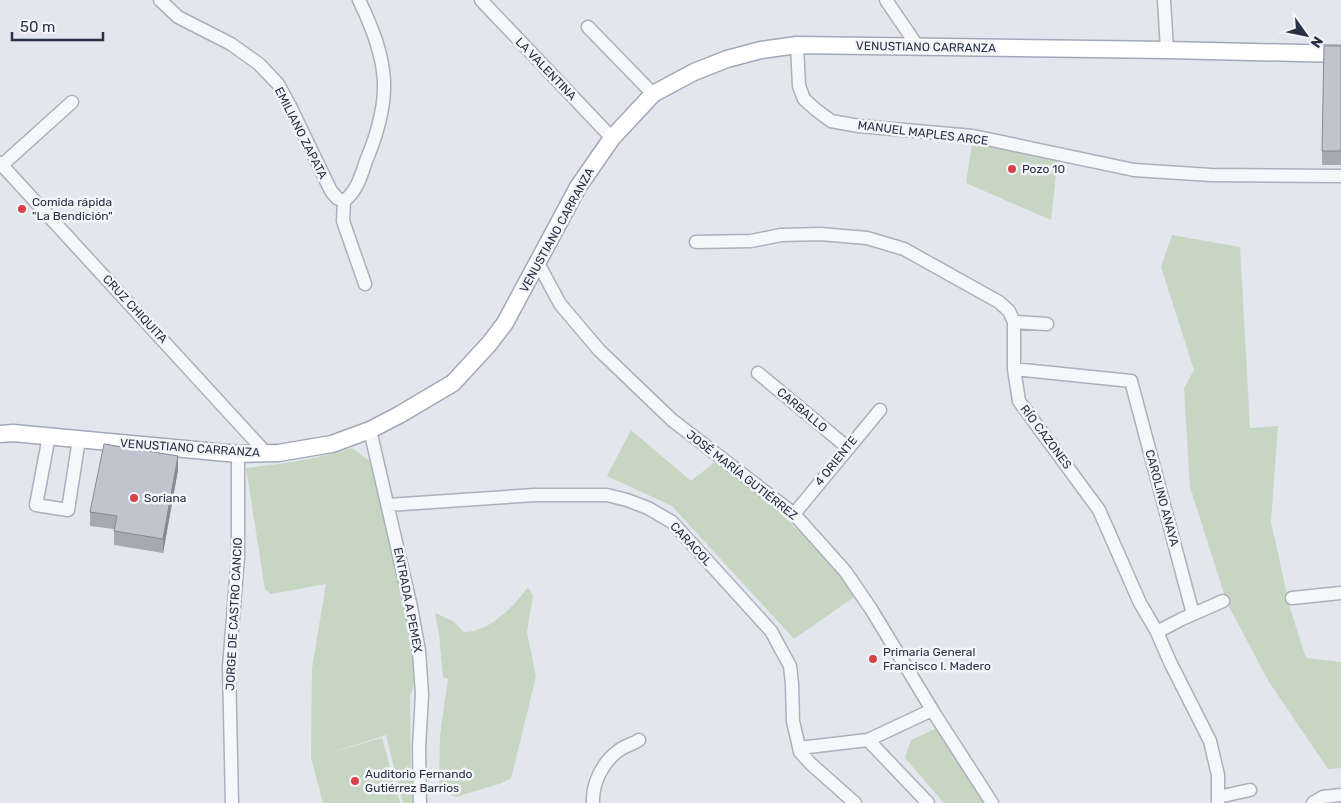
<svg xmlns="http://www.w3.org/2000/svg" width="1341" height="803" viewBox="0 0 1341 803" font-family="Rubik,sans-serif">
	<rect width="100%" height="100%" fill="#e3e6ec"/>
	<!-- green -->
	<path fill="#c6d6c3" d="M973 137 1058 156 1051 220 966 183Z
		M1172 235 1240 247 1250 428 1278 426 1271 522 1290 608 1306 658 1341 662V768L1328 769 1269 682 1227 603 1190 487 1184 388 1194 370 1161 267Z
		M631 430 691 481 720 458 842 571 857 595 794 639 672 506 607 476Z
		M352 448 375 465 419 672 410 696 411 781 420 783 422 803H403L386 735 330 753 382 738 400 803H323L311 758 312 668 326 584 271 594 265 589 246 468C283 464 317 459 352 448Z
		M528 587 533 596 527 632 536 677 511 778 502 783 456 797 439 789 440 735 448 679 443 677 439 634 435 613 453 621 464 632C489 633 515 605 528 587Z
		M944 725 991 803H944L905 758 911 740Z"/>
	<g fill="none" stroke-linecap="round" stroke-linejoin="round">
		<defs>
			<path id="minor" d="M160 0 178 17 231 44 259 64 278 84 290 106 331 191 337 198 344 201
				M481 0 612 138
				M886 0 918 47
				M1164 0 1167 50
				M588 27 653 94
				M797 45 799 86 804 99 815 109 831 121 859 126 973 136 1134 170 1211 175 1341 176
				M0 163 267 454
				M2 165 72 102
				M344 201C357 191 361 176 366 161 393 97 389 62 359 0
				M344 201 343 221 365 284
				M696 242 751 241 781 235 820 234 867 238 904 249 999 302 1009 311 1014 322V369L1019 401 1099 510 1140 603 1157 632 1170 662 1210 741 1218 775V803
				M538 263 560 304 599 350 672 420 794 514 845 571 871 609 934 713 992 803
				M1014 322 1047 324
				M1014 369 1131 381 1193 614
				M758 373 847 447
				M370 430 411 607 419 651 422 694 419 748 420 803
				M49 436 36 505 68 510 79 439
				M388 505 535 495H607L627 500 648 508 672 522 771 631 790 666 792 684 793 721 800 752 811 764 855 803
				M794 514 880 410
				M1292 598 1341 593
				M1157 632 1182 619 1223 601
				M868 740 928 803
				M799 748 868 740 932 710
				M1218 797 1250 790
				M232 803 229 667 238 557V454
				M593 803C592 784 602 763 618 751 624 746 633 744 639 740
				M1313 803 1323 797 1341 795"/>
			<path id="major" d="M0 434 13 433 238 454 278 453 332 444 370 430 399 415 453 383 489 344 505 323 578 187 612 138 653 94 694 72 727 59 761 50 797 45 1167 50 1341 54"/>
		</defs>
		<!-- minor casing -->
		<use href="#minor" stroke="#abb0ba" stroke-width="15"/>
		<!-- major casing -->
		<use href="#major" stroke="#a1a8b9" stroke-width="19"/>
		<!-- minor -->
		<use href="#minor" stroke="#f6f7fa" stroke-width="12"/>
		<!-- major -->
		<use href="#major" stroke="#fff" stroke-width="16"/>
	</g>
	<!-- wall -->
	<path fill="#a4a9b2" d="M1341 46V165H1322V151Z
		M178 470 163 553 114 545V529L90 526V512Z"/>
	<!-- shaded-wall -->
	<path fill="#868991" d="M178 456V470L163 553V539Z"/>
	<!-- building -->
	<path fill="#bfc4cf" stroke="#868991" d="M1324 46H1341V151H1322Z
		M104 444 178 456 163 539 114 531 117 516 90 512Z"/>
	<!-- markers -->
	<g fill="#d8404a" stroke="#f3f5f9" stroke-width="2">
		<circle cx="1012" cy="169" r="5"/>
		<circle cx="22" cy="209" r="5"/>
		<circle cx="134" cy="498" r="5"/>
		<circle cx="873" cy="659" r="5"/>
		<circle cx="355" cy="781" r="5"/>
	</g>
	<g text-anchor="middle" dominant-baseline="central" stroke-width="5" stroke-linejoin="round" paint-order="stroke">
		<!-- street labels -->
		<g font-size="12" fill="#293146" stroke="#f3f5f9">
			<text transform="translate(926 47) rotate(1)">VENUSTIANO CARRANZA</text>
			<text transform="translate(546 69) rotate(46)">LA VALENTINA</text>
			<text transform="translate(301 133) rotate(63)">EMILIANO ZAPATA</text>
			<text transform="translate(923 133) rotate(7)">MANUEL MAPLES ARCE</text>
			<text transform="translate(557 230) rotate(-61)">VENUSTIANO CARRANZA</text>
			<text transform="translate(135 309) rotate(47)">CRUZ CHIQUITA</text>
			<text transform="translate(802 410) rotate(40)">CARBALLO</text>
			<text transform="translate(1046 437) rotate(53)">RÍO CAZONES</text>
			<text transform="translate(190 448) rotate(4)">VENUSTIANO CARRANZA</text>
			<text transform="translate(836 461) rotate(-51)">4 ORIENTE</text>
			<text transform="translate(742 475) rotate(38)">JOSÉ MARÍA GUTIÉRREZ</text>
			<text transform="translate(1162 498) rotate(75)">CAROLINO ANAYA</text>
			<text transform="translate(691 544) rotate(47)">CARACOL</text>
			<text transform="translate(408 600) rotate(79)">ENTRADA A PEMEX</text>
			<text transform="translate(234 614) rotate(-87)">JORGE DE CASTRO CANCIO</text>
		</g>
		<!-- poi labels -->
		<g font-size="12" fill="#293146" stroke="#f3f5f9" text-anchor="start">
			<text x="1022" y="169">Pozo 10</text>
			<text x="32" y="202">Comida rápida<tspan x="32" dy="14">"La Bendición"</tspan></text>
			<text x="144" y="498">Soriana</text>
			<text x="883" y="652">Primaria General<tspan x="883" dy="14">Francisco I. Madero</tspan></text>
			<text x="365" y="774">Auditorio Fernando<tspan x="365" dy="14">Gutiérrez Barrios</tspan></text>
		</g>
	</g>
	<!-- north arrow -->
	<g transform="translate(1306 35) rotate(123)" stroke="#f3f5f9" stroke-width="4" paint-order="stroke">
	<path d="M0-4L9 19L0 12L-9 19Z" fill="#293146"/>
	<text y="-8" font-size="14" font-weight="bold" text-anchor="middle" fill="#293146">N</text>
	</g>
	<!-- scale -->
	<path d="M12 32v8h91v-8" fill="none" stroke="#293146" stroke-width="2.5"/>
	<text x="20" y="32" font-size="15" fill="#293146" stroke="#f3f5f9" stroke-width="4" paint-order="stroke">50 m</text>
</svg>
